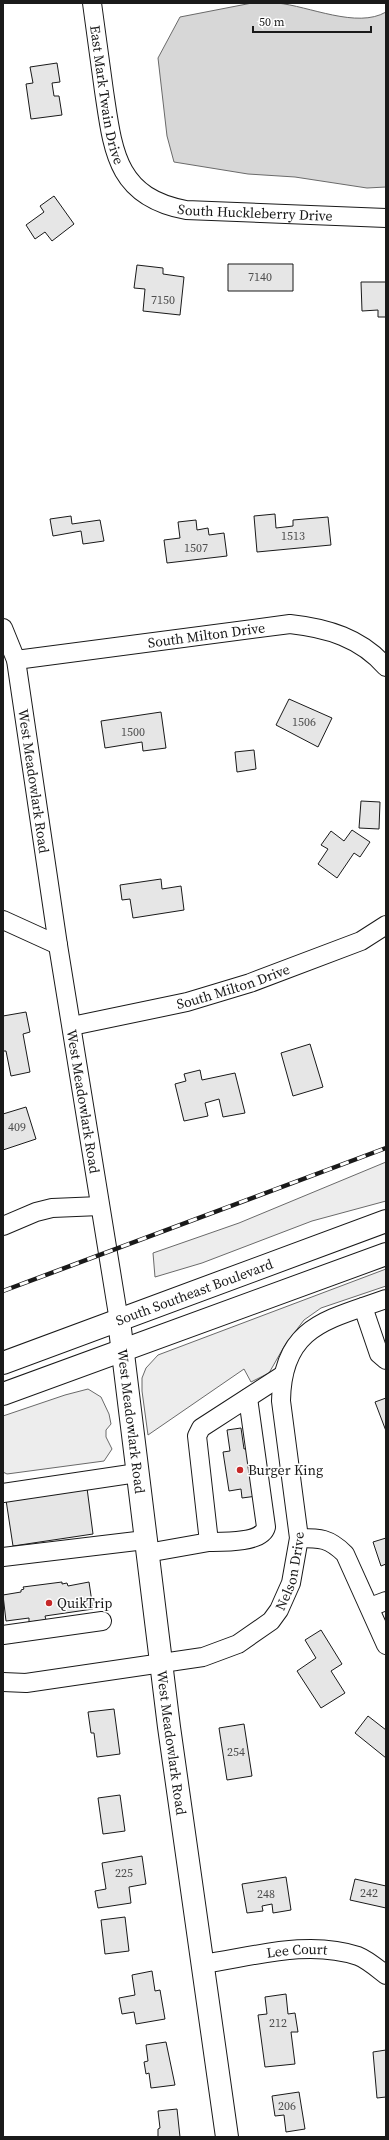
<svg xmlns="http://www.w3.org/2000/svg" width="389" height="2140" viewBox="0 0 389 2140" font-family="'Source Serif 4',serif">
	<rect width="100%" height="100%" fill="#fff"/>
	<!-- built -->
	<path fill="#ededed" stroke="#6a6a6a" d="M386 1162V1201L312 1221 202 1263 155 1277 153 1253 239 1223Z
		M386 1269V1286L321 1308 304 1320 285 1345 269 1373 251 1382 244 1369 148 1435 142 1391V1378L146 1368 158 1355Z
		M88 1389 101 1397 109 1414 111 1424 106 1430V1437L112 1449 104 1461 7 1474 3 1472V1416L65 1395Z"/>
	<!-- water -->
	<path fill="#d7d7d7" stroke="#6a6a6a" d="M252 3C260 3 269 2 277 3 309 6 357 29 386 12V187L367 188 295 177 248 174 174 162 167 136 158 58 180 17Z"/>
	<!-- building -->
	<path fill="#e6e6e6" stroke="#1a1a1a" d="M57 63 60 82 52 83 54 96H59L62 115 31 119 26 84 33 83 30 67Z
		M54 196 74 224 52 241 45 232 35 239 26 225 44 212 40 206Z
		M228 264H293V291H228Z
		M137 265 163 268V274L184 277 180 315 143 311 145 289 134 288Z
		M361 282H386V317H378V310L362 311Z
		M275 514 276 528 293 526V520L328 517 331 545 257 552 254 516Z
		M71 516 72 524 100 520 104 541 83 544 81 531 53 536 50 519Z
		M196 520 197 530 208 528 209 535 224 533 227 556 167 563 164 540 180 538 178 522Z
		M289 699 332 718 318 747 276 725Z
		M161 712 166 748 143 751 142 742 105 748 101 721Z
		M254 750 256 769 237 772 235 752Z
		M361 801 380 802 379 829 359 828Z
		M352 830 370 842 360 857 354 853 337 878 318 864 328 849 321 845 331 831 344 841Z
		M161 879 162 889 181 886 184 910 133 918 130 899 122 900 120 885Z
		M26 1012 30 1032 23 1034 30 1072 11 1076 6 1051H3V1016Z
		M310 1044 323 1087 293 1096 281 1053Z
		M200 1070 202 1080 235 1073 245 1113 223 1117 219 1099 205 1103 208 1116 184 1121 175 1084 186 1081 184 1074Z
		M26 1107 36 1139 3 1150V1114Z
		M386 1398V1431L375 1402Z
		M241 1428 244 1449 249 1448 257 1496 242 1498 241 1489 229 1491 223 1452 230 1451 227 1430Z
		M87 1488 93 1534 13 1546 6 1500Z
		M386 1538V1564L381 1566 373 1542Z
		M62 1582V1584L67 1583 68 1586 89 1582 93 1609 45 1616 46 1620 29 1622V1618L6 1621 3 1595 21 1592V1590L24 1589 23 1587Z
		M321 1630 342 1664 331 1671 345 1693 321 1708 297 1671 316 1658 305 1640Z
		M114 1709 120 1754 97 1757 94 1733H91L88 1712Z
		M368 1716 386 1730V1758L355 1733Z
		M244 1724 252 1776 227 1780 219 1728Z
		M120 1795 125 1831 103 1834 98 1798Z
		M142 1856 146 1884 129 1887 131 1903 98 1908 95 1891 106 1889 102 1863Z
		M286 1877 291 1910 273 1913 272 1904 262 1906 263 1911 247 1913 242 1884Z
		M355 1879 386 1886V1908L350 1900Z
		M125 1917 129 1951 105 1954 101 1920Z
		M152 1971 155 1991 160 1990 165 2019 136 2024 134 2012 122 2014 119 1998 135 1995 132 1975Z
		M286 1994 288 2014 295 2013 298 2032H291L295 2064 265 2067 258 2015 267 2014 265 1997Z
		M166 2042 175 2085 151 2088 149 2073 146 2074 144 2062 148 2061 146 2045Z
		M386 2050V2097L377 2098 373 2052Z
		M299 2092 305 2129 286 2132 284 2115 275 2116 272 2096Z
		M177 2109 180 2137H158V2129L160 2128 158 2111Z"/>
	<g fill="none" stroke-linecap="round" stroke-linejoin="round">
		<defs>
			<g id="minor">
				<path id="s1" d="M92 3C96 32 100 62 104 91 113 151 116 197 186 210L386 218"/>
				<path id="s2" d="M3 628 16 660 58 945 119 1321"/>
				<path id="s3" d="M16 660 290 624C327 628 361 638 386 667"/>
				<path d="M3 920 58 945"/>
				<path id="s4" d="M72 1026 187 1002 250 983 361 941 386 925"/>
				<path d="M3 1226 36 1212 52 1208 100 1206"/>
				<path d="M363 1307 379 1354 386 1360"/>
				<path d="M3 1493 137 1473"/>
				<path d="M299 1538C320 1538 329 1538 345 1554L386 1645"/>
				<path d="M209 1542C223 1542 262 1543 266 1527L248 1398"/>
				<path d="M147 1553 209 1542 197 1436 201 1428 283 1375"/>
				<path d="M3 1557 145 1540"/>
				<path d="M370 1607 386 1601"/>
				<path d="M3 1635 102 1621"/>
				<path id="s5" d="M3 1682 26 1683 203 1657 238 1644 271 1621 279 1610 291 1583 299 1538 281 1401C282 1326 327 1320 386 1299"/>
				<path id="s6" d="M202 1964C252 1957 308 1939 358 1956 368 1960 378 1969 386 1975"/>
			</g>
			<g id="major">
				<path id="s7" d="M119 1321 169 1727 227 2137"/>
				<path id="s8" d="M3 1363 386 1221"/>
				<path d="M3 1394 386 1254"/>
			</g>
		</defs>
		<!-- minor casing -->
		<use href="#minor" stroke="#1a1a1a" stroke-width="20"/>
		<!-- major casing -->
		<use href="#major" stroke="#1a1a1a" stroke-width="24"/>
		<!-- minor -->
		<use href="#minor" stroke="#fff" stroke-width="18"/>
		<!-- major -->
		<use href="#major" stroke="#fff" stroke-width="22"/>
		<defs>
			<path id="rail" d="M3 1291 386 1148"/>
		</defs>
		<!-- rail casing -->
		<use href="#rail" stroke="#1a1a1a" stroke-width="4.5"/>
		<!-- rail -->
		<use href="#rail" stroke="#fff" stroke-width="3" stroke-dasharray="9" stroke-linecap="butt"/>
	</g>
	<!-- markers -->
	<g fill="#c62828" stroke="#fff" stroke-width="1.5">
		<circle cx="240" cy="1470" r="4"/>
		<circle cx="49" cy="1603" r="4"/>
	</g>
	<g text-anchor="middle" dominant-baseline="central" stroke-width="3" stroke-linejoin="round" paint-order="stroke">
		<!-- number labels -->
		<g font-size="12" fill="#4d4d4d">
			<text x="260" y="277">7140</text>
			<text x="163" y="300">7150</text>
			<text x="293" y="536">1513</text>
			<text x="196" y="548">1507</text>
			<text x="304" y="722">1506</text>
			<text x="133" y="732">1500</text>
			<text x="17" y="1127">409</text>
			<text x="236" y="1752">254</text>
			<text x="124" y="1873">225</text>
			<text x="369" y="1893">242</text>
			<text x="266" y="1894">248</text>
			<text x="278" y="2023">212</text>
			<text x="287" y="2106">206</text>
		</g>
		<!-- street labels -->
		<g font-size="14" fill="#1a1a1a" stroke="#fff">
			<text stroke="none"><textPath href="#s1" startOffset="93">East Mark Twain Drive</textPath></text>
			<text stroke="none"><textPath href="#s1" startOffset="317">South Huckleberry Drive</textPath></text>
			<text stroke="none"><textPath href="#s3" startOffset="192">South Milton Drive</textPath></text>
			<text stroke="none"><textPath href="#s2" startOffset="157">West Meadowlark Road</textPath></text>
			<text stroke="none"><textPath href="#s4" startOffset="166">South Milton Drive</textPath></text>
			<text stroke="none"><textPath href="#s2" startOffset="481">West Meadowlark Road</textPath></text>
			<text stroke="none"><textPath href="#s8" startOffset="204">South Southeast Boulevard</textPath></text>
			<text stroke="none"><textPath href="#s7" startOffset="101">West Meadowlark Road</textPath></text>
			<text stroke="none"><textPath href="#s5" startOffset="334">Nelson Drive</textPath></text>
			<text stroke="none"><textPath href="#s7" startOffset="425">West Meadowlark Road</textPath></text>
			<text stroke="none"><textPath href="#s6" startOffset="96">Lee Court</textPath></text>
		</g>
		<!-- poi labels -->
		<g font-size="14" fill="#1a1a1a" stroke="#fff" text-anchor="start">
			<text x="248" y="1470">Burger King</text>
			<text x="57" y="1603">QuikTrip</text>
		</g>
	</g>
	<!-- border -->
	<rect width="389" height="2140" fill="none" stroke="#1a1a1a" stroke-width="8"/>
	<!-- scale -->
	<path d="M253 26v6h118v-6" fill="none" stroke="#1a1a1a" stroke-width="2"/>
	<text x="259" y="26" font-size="12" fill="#1a1a1a" stroke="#ffffff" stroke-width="3" paint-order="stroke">50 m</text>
</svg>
